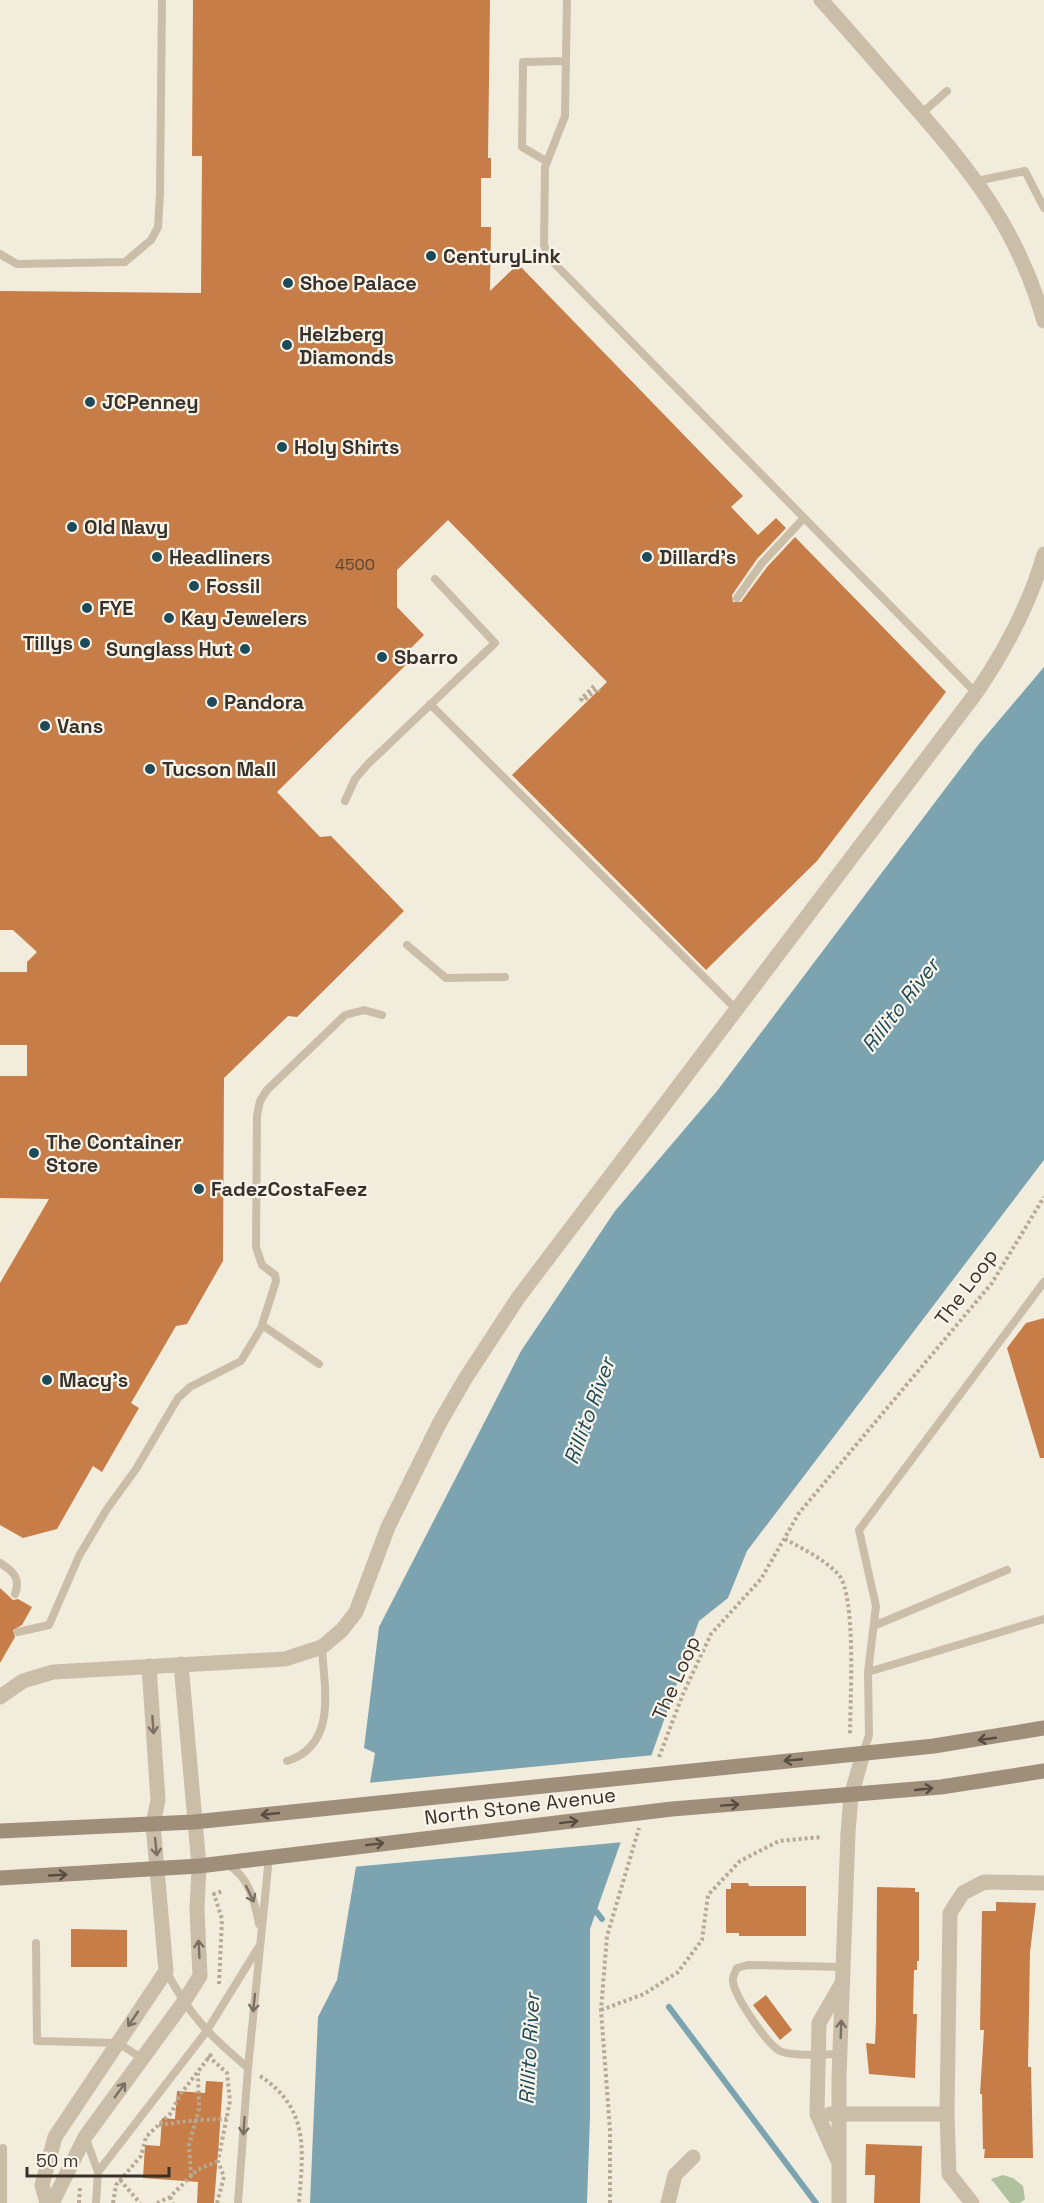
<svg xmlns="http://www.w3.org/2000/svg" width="1044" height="2203" viewBox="0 0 1044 2203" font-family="'Space Grotesk',sans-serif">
	<rect width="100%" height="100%" fill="#f2ecdd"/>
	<!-- green -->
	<path fill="#afc29d" d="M1003 2175 1013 2178 1023 2186 1025 2199 1020 2203H1010L991 2179Z"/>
	<!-- water -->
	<path fill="#7ca4b0" d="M1044 667V1160L747 1551 728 1598 699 1621 590 1929V2117L587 2203H310L318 2017 337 1980 375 1753 364 1748 379 1627 521 1351 615 1211 717 1091 979 744Z"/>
	<!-- pier -->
	<path fill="#f2ecdd" d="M654 1755 624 1842 352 1867 367 1783Z"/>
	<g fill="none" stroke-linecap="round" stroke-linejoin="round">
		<!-- stream -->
		<path stroke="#7ca4b0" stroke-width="6" d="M591 1905 602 1919
			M669 2007 816 2203"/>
	</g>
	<!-- building -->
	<path fill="#c67d48" d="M193 0H490L488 158H491V178H481V227H491L490 291 518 264 743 496 731 507 758 535 776 518 786 528 757 559 732 595 733 602H741L767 567 795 537 946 692 817 861 706 970 512 775 607 682 448 520 397 570V607L424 635 409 650 415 656 277 792 320 837 331 836 404 911 297 1017 288 1016 224 1078 223 1261 187 1324 176 1326 131 1403 139 1408 102 1472 93 1466 57 1529 23 1538 0 1525V1283L49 1199 0 1198V1076H27V1045H0V972H27V962L37 952 13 930H0V291L201 293 202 156H192Z
		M1044 1318V1458H1040L1007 1348 1026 1323Z
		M0 1588 13 1600 18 1599 32 1607 22 1625 13 1630 15 1637 0 1663Z
		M731 1883H748L749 1886H806V1936H739V1933H726V1889H731Z
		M877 1887 915 1888V1892H919V1961H917V1970H914L913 2014H917L915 2078 869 2074 866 2043 875 2044 876 2021Z
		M996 1902 1036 1903 1030 1952 1028 2067H1031L1033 2158H984L985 2149H983L982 2094H980L984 2030H980L982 1911H996Z
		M71 1929 127 1930V1967H71Z
		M766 1995 792 2030 780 2040 753 2005Z
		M206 2081 223 2082 218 2154 214 2203H197L198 2182 143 2178 145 2145 160 2146 162 2118 175 2119 177 2091 205 2093Z
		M866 2144 922 2146 920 2203H874L875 2175H865Z"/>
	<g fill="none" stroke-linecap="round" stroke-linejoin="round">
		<!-- path -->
		<path stroke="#b7a993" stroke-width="4" stroke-dasharray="3 3" stroke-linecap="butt" d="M594 686 581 699 583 701 597 689 600 691
			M785 1539C803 1549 824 1559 838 1574 857 1594 850 1704 850 1734
			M659 1757 683 1694 711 1634 761 1579 799 1513 992 1283 1044 1197
			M219 1984 222 1919 214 1894 223 1891
			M601 2010 644 1994 678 1972 702 1940 708 1895 740 1861 779 1841 821 1837
			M208 2056 227 2073 230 2101 218 2161 224 2177 217 2203
			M260 2076C310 2109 303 2150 299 2203
			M159 2125 196 2120 227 2119
			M191 2176 189 2145 199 2109 198 2073
			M120 2180 140 2203
			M170 2197 173 2203
			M79 2203 80 2187
			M113 2203 116 2185 141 2156 146 2137 172 2112 179 2096 213 2052
			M157 2203 170 2197 197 2170 218 2161
			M610 2203V2130L601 2010 607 1936 639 1828"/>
		<!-- service -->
		<path stroke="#cbbea9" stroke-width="8" d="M567 0 565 116 545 167 544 245 549 258 976 693
			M921 114 947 91
			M546 161 522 147 523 62 566 61
			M977 181 1025 171 1044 208
			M0 254 17 264 125 262 151 240 158 227 160 193 162 0
			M737 598 762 563 804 518
			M430 704 736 1009
			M345 801 355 779 368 764 495 643 435 579
			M407 945 446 978 505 977
			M262 1325 319 1364
			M0 1563C13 1571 21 1578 15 1594
			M876 1625 1007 1570
			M18 1632 49 1625 79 1556 107 1509 136 1469 178 1398 190 1387 241 1361 261 1328 276 1281 275 1275 262 1265 256 1247 257 1116 260 1101 267 1090 345 1015 364 1010 382 1015
			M868 1672 1044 1619
			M863 1754 869 1735 868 1672 876 1606 859 1530 1044 1282
			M287 1761C338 1745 324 1688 322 1647
			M228 1865C249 1876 255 1903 259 1924
			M36 1943 37 2041 118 2043 143 2059
			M166 1971C190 2016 209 2035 248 2068
			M841 2054C826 2054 792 2057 780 2051 767 2044 734 1996 733 1981 732 1977 735 1973 737 1968L748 1965 844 1967
			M86 2139 98 2172 96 2203
			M3 2148V2203
			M98 2172 206 2032 258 1948
			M238 2203 248 2068 269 1857"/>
		<!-- minor -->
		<path stroke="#cbbea9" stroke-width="15" d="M821 0C851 33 880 67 909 100 972 172 1017 227 1044 321
			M0 1697 23 1681 53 1672 285 1659 322 1647 342 1630 356 1612 388 1527 439 1424 465 1379 518 1298 976 693C1006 649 1030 604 1044 554
			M830 2114H947
			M837 2159 817 2114 819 2023 842 1983
			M47 2203 42 2185 55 2137 166 1971 153 1824 158 1800 149 1666
			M52 2203 85 2137 183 2003 200 1976 197 1910 199 1866 181 1664
			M668 2203 675 2175 693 2157
			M839 2203V2077L848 1833 851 1796 863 1754
			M972 2203 949 2174 947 2114 950 1913 963 1893 984 1882 1044 1883"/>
		<!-- secondary -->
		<path stroke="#9f8e7a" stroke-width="15" d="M0 1831 194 1822 934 1746 1044 1728
			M0 1878 199 1866 672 1809 941 1787 1044 1771"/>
	</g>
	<!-- one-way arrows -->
	<defs><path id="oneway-shaft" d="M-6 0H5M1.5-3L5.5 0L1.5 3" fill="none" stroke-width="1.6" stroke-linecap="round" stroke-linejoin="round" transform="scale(1.5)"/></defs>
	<g stroke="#7a7063">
		<use href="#oneway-shaft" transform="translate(153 1725) rotate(86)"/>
		<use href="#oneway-shaft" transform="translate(156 1847) rotate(84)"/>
		<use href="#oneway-shaft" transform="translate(250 1894) rotate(64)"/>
		<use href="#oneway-shaft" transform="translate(199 1949) rotate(-93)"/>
		<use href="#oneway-shaft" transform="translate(254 2003) rotate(96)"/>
		<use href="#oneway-shaft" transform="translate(133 2019) rotate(124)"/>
		<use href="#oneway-shaft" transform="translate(841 2029) rotate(-88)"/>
		<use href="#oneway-shaft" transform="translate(120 2090) rotate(-54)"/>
		<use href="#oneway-shaft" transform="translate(244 2126) rotate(94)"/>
	</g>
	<g stroke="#574c41">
		<use href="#oneway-shaft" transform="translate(987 1739) rotate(172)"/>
		<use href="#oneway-shaft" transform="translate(793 1760) rotate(175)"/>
		<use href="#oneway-shaft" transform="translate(924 1789) rotate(-6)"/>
		<use href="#oneway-shaft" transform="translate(730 1805) rotate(-4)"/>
		<use href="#oneway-shaft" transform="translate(270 1814) rotate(174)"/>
		<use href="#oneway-shaft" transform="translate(569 1822) rotate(-7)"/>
		<use href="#oneway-shaft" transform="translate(375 1844) rotate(-7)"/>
		<use href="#oneway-shaft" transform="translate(58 1875) rotate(-3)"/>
	</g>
	<!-- markers -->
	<g fill="#1e4b5a" stroke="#faf5ea" stroke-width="2">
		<circle cx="431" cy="256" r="6"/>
		<circle cx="288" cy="283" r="6"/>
		<circle cx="287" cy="345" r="6"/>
		<circle cx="90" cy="402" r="6"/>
		<circle cx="282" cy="447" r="6"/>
		<circle cx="72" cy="527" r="6"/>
		<circle cx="157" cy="557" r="6"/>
		<circle cx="647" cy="557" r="6"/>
		<circle cx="194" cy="586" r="6"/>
		<circle cx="87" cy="608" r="6"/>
		<circle cx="169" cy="618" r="6"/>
		<circle cx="85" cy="643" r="6"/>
		<circle cx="245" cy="649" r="6"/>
		<circle cx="382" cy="657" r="6"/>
		<circle cx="212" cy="702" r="6"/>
		<circle cx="45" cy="726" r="6"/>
		<circle cx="150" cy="769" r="6"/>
		<circle cx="34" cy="1153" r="6"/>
		<circle cx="199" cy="1189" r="6"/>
		<circle cx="47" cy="1380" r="6"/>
	</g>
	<g text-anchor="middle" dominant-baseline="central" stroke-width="4.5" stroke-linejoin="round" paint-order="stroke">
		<!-- number labels -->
		<g font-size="16" fill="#5c4331">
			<text x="355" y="564">4500</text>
		</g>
		<!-- poi labels -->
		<g font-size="20" font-weight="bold" fill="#383029" stroke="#faf5ea" text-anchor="start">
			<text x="443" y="256">CenturyLink</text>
			<text x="300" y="283">Shoe Palace</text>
			<text x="299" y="334">Helzberg<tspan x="299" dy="23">Diamonds</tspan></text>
			<text x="102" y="402">JCPenney</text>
			<text x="294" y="447">Holy Shirts</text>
			<text x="84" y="527">Old Navy</text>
			<text x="169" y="557">Headliners</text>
			<text x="659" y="557">Dillard's</text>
			<text x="206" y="586">Fossil</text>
			<text x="99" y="608">FYE</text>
			<text x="181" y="618">Kay Jewelers</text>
			<text x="73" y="643" text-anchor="end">Tillys</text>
			<text x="233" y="649" text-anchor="end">Sunglass Hut</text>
			<text x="394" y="657">Sbarro</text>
			<text x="224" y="702">Pandora</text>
			<text x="57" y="726">Vans</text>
			<text x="162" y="769">Tucson Mall</text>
			<text x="46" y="1142">The Container<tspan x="46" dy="23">Store</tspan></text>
			<text x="211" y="1189">FadezCostaFeez</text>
			<text x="59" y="1380">Macy's</text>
		</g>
		<!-- street labels -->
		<g font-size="20" fill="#383029" stroke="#faf5ea">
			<text transform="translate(966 1287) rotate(-53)">The Loop</text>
			<text transform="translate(676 1678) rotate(-66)">The Loop</text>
			<text transform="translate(520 1806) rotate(-7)">North Stone Avenue</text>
		</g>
		<!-- water labels -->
		<g font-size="21" font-style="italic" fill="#1e4b5a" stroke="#faf5ea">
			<text transform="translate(900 1005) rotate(-52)">Rillito River</text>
			<text transform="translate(589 1411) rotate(-70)">Rillito River</text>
			<text transform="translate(529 2049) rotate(-87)">Rillito River</text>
		</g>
	</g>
	<!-- scale -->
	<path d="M27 2167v9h142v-9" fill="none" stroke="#383029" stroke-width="3"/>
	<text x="36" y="2167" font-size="18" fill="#383029" stroke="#faf5ea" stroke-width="4.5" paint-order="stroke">50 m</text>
</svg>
